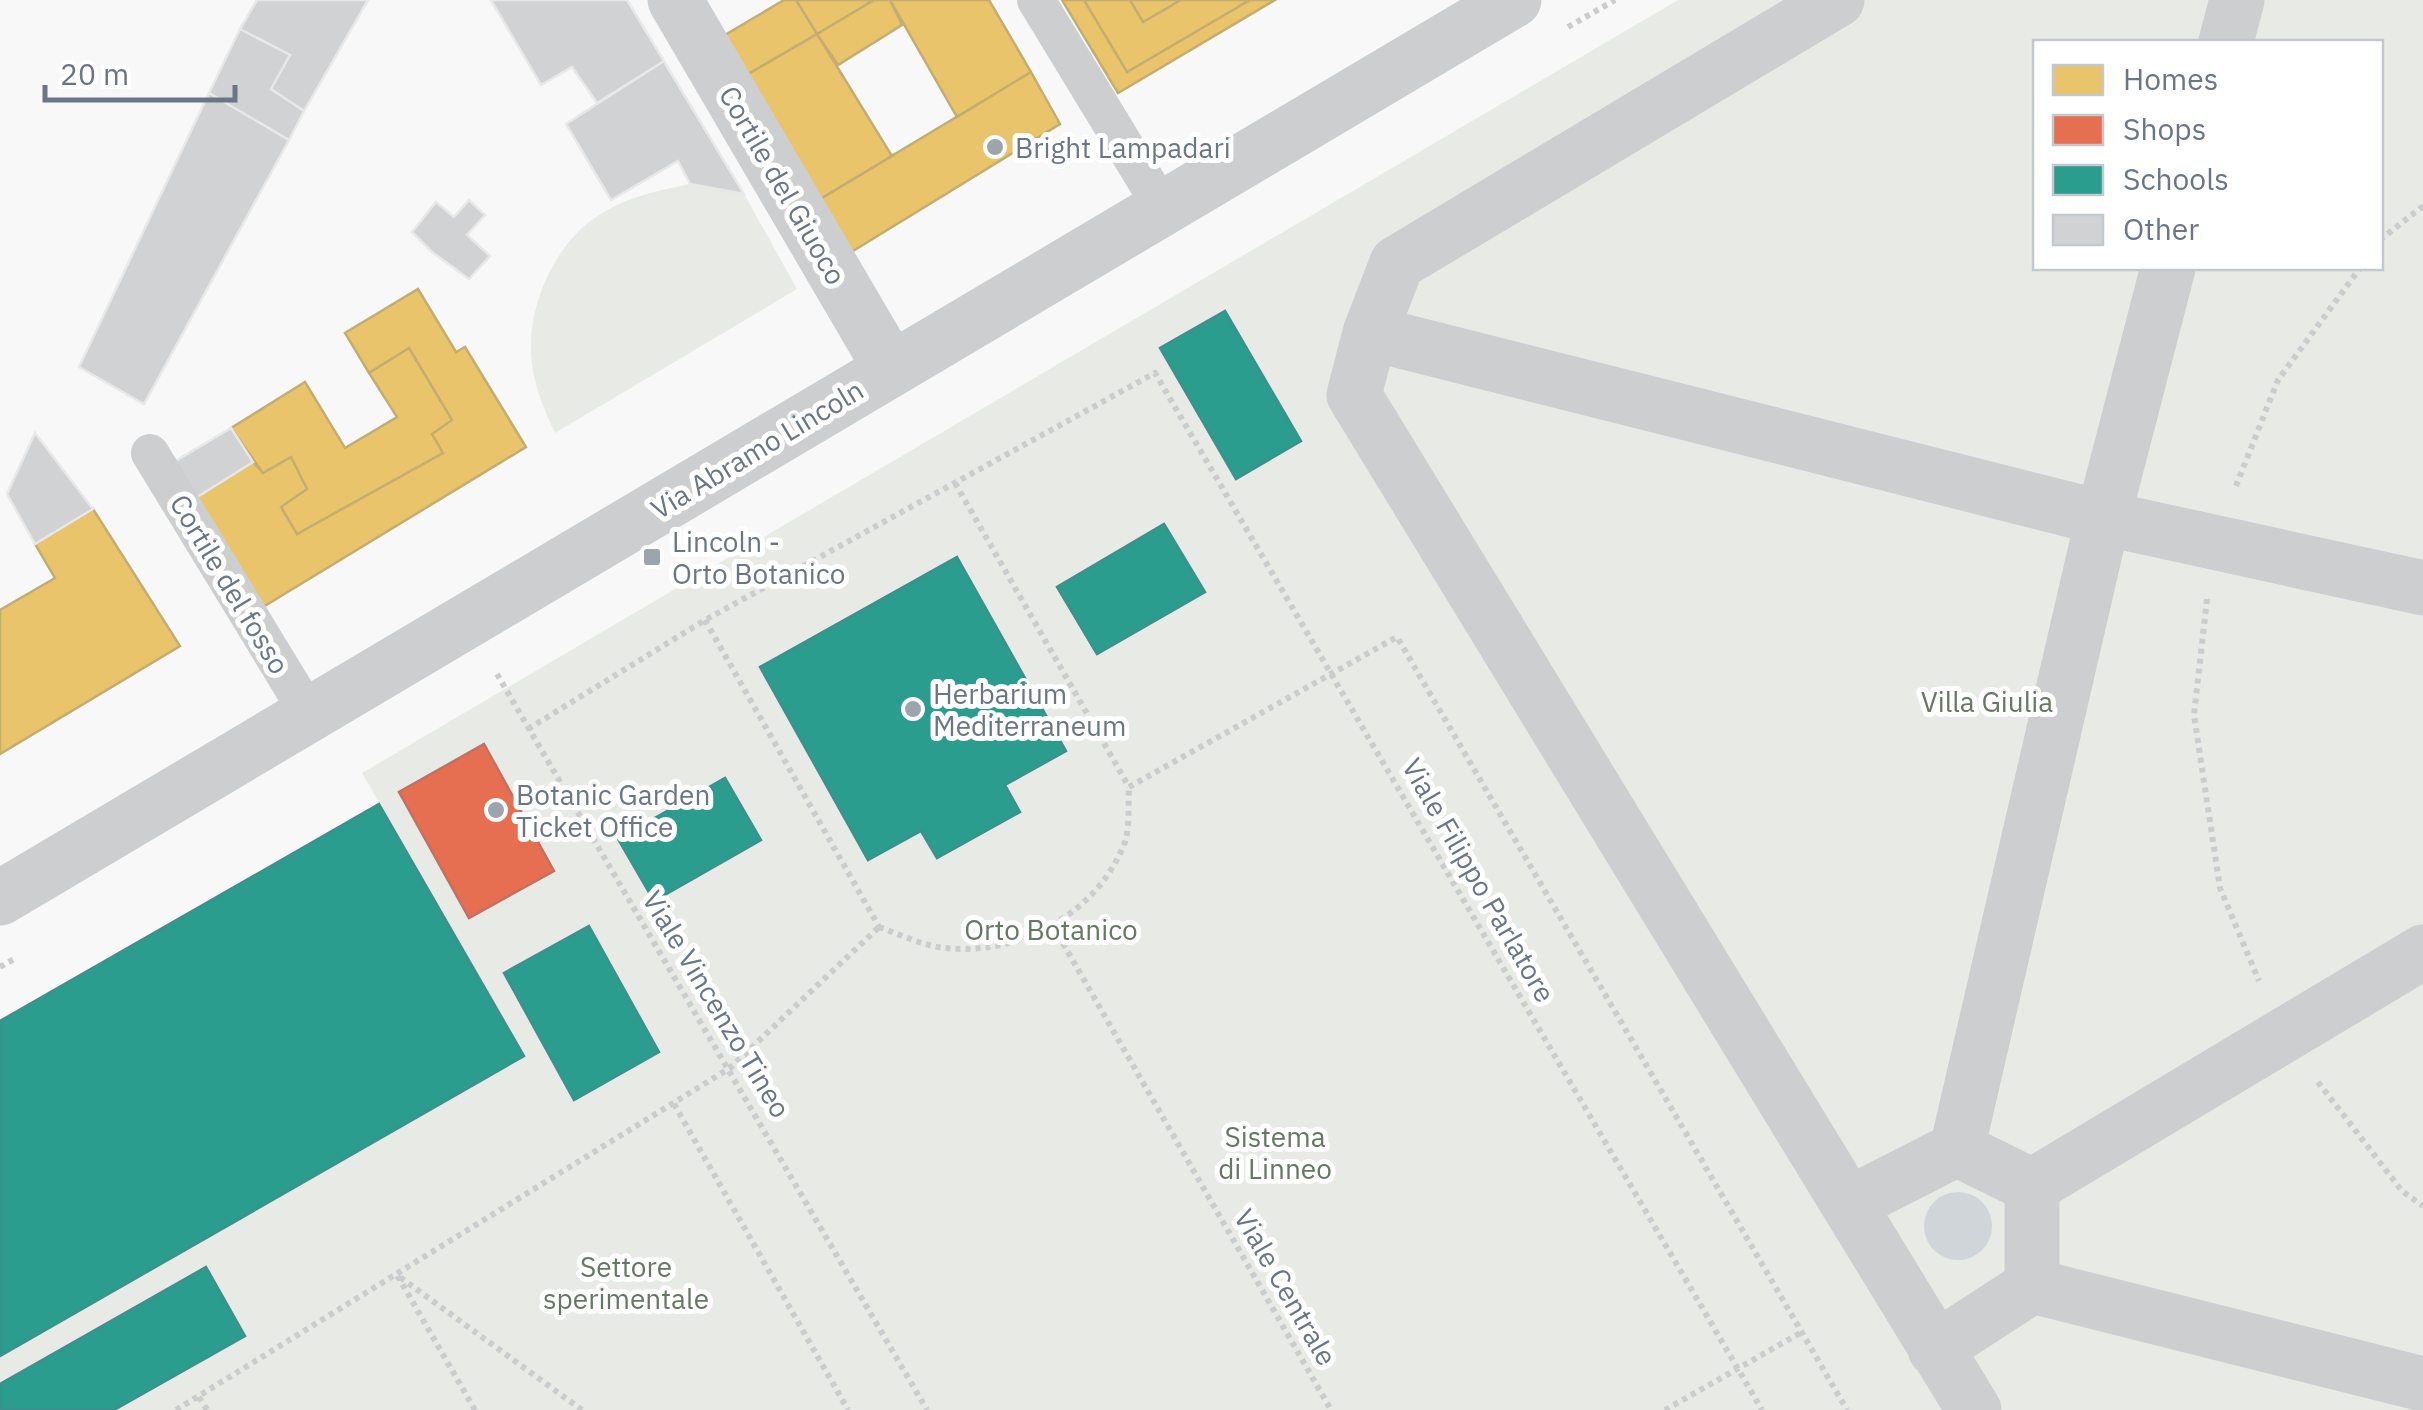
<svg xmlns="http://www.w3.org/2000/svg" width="2423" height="1410" viewBox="0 0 2423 1410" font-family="'IBM Plex Sans',sans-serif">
	<rect width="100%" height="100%" fill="#f8f8f8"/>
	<!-- green -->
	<path fill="#e8eae6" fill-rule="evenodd" d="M1678 0H2423V1410H0V1356L524 1056 362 773ZM2036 42H2380V268H2036Z
		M690 184 744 194 797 289 555 433C543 407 532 381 531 352 529 304 555 244 596 217 625 197 657 191 690 184Z"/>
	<!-- water -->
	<path fill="#cfd5d8" d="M1924 1226a34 34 0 1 1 68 0a34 34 0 1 1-68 0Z"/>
	<!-- homes -->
	<path fill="#e9c46a" stroke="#c3ad72" stroke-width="2.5" d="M784 0H796L817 34 743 77 720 38Z
		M796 0H874L817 34Z
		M874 0H890L902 25 838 65 817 34Z
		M890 0H989L1031 72 957 117Z
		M1062 0H1084L1127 72 1250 0H1275L1118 93Z
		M1084 0H1130L1143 22 1181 0H1250L1127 72Z
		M1130 0H1181L1143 22Z
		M817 34 892 156 817 201 743 77Z
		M1031 72 1060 124 848 254 817 201Z
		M418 289 456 352 465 347 526 447 258 610 191 501 253 462 263 473 291 457 307 489 281 507 297 534 443 453 432 434 452 420 409 348 369 373 345 333Z
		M409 348 452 420 432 434 443 453 297 534 281 507 307 489 291 457 263 473 231 428 305 382 345 448 397 417 369 373Z
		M93 509 180 646 0 754V610L55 578 35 544Z"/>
	<!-- shops -->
	<path fill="#e76f51" stroke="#c27161" stroke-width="2.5" d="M484 744 554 871 469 918 399 792Z"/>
	<!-- schools -->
	<path fill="#2a9d8f" stroke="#3d918c" stroke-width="2.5" d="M1225 311 1301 441 1236 479 1160 348Z
		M1164 524 1205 592 1097 654 1057 587Z
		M957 557 1066 751 1005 785 1020 812 937 858 921 831 868 860 760 667Z
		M725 778 761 840 654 901 618 839Z
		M379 804 524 1056 0 1356V1021Z
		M589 926 659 1052 574 1100 504 973Z
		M206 1267 245 1336 114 1410H0V1384Z"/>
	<!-- building -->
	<path fill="#d0d2d3" stroke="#e8e8e8" stroke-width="2.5" d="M257 0H368L304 111 271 89 290 55 240 29Z
		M491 0H627L664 61 597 103 572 67 541 85Z
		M240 29 290 55 271 89 304 111 289 140 209 93Z
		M664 61 666 65 744 194 690 184 678 161 611 200 566 124Z
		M209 93 289 140 144 404 79 367Z
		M469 200 485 215 467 235 490 256 469 279 432 252 412 232 436 202 454 217Z
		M231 428 253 462 191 501 169 465Z
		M35 433 93 509 35 544 7 494Z"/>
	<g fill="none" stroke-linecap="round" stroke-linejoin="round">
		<!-- path -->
		<path stroke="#cbcccd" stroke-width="6" stroke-dasharray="5 5" stroke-linecap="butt" d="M1568 27 1615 0
			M2380 240 2423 206
			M955 483 1129 787
			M2236 486 2278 380 2360 268
			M2207 599 2194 715 2220 888 2259 981
			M705 620 879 927
			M497 674 927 1410
			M528 729 705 620 1155 373 1762 1410
			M1129 787 1397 637 1847 1410
			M1053 926 1331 1410
			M879 927C899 934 923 946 945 948 1020 956 1098 913 1125 842 1130 826 1128 804 1129 788
			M0 967 14 959
			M2318 1082 2402 1191 2423 1206
			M674 1104 848 1410
			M199 1397 207 1410
			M176 1410 730 1068 879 927
			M475 1410 397 1275 582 1410
			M1665 1410 1802 1332"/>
		<!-- service -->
		<path stroke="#cdcecf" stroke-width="38" d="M1036 0 1162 207
			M150 453 309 714"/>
		<!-- pedestrian -->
		<path stroke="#cdcecf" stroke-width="55" d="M1837 0 1397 263 1370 333 2103 518 2423 588
			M2226 42 2237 0
			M1370 333 1354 395 1974 1410
			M1957 1149 2103 518 2168 268
			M2032 1186 2423 952
			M1849 1204 1957 1149 2032 1186V1286L1935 1349
			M2032 1286 2423 1384"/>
		<!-- minor -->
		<path stroke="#cdcecf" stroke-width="55" d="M675 0 891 369"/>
		<!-- tertiary -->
		<path stroke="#cdcecf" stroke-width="55" d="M0 898 1514 0"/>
	</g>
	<!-- markers -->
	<g fill="#9ca4ae" stroke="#fff" stroke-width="4">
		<circle cx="995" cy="147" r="10"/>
		<rect x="642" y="547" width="20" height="20" rx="5"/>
		<circle cx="913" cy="709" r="10"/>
		<circle cx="496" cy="810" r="10"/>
	</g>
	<g text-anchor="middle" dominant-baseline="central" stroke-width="10" stroke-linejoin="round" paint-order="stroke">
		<!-- poi labels -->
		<g font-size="28" fill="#6a7686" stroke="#fff" text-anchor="start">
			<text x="1015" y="147">Bright Lampadari</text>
			<text x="672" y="541">Lincoln -<tspan x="672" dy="32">Orto Botanico</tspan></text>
			<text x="933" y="693">Herbarium<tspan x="933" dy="32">Mediterraneum</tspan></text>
			<text x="516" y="794">Botanic Garden<tspan x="516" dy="32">Ticket Office</tspan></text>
		</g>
		<!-- street labels -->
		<g font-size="28" fill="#6a7686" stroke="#fff">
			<text transform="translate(783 185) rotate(60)">Cortile del Giuoco</text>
			<text transform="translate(757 449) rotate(-31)">Via Abramo Lincoln</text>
			<text transform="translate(230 584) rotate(59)">Cortile del fosso</text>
			<text transform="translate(1479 880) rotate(60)">Viale Filippo Parlatore</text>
			<text transform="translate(717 1004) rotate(59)">Viale Vincenzo Tineo</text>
			<text transform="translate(1286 1287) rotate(60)">Viale Centrale</text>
		</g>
		<!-- park labels -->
		<g font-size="28" fill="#667864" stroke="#fff">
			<text x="1987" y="701">Villa Giulia</text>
			<text x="1051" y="929">Orto Botanico</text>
			<text x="1275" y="1136">Sistema<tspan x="1275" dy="32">di Linneo</tspan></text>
			<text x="626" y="1266">Settore<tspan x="626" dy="32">sperimentale</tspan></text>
		</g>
	</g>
	<!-- legend -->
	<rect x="2033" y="40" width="350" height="230" fill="#ffffff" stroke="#c3c8cf" stroke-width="2.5"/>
	<rect x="2053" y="65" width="50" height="30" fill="#e9c46a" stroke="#c3c8cf" stroke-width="2.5"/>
	<text x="2123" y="90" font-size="30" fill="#6a7686">Homes</text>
	<rect x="2053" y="115" width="50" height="30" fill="#e76f51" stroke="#c3c8cf" stroke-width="2.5"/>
	<text x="2123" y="140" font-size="30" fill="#6a7686">Shops</text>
	<rect x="2053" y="165" width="50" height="30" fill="#2a9d8f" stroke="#c3c8cf" stroke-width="2.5"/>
	<text x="2123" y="190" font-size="30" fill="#6a7686">Schools</text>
	<rect x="2053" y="215" width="50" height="30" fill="#d0d2d3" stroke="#c3c8cf" stroke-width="2.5"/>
	<text x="2123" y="240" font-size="30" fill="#6a7686">Other</text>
	<!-- scale -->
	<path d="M45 85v15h190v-15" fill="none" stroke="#6a7686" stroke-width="5"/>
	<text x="60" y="85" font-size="30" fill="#6a7686" stroke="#ffffff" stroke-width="8" paint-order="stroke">20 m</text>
</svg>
